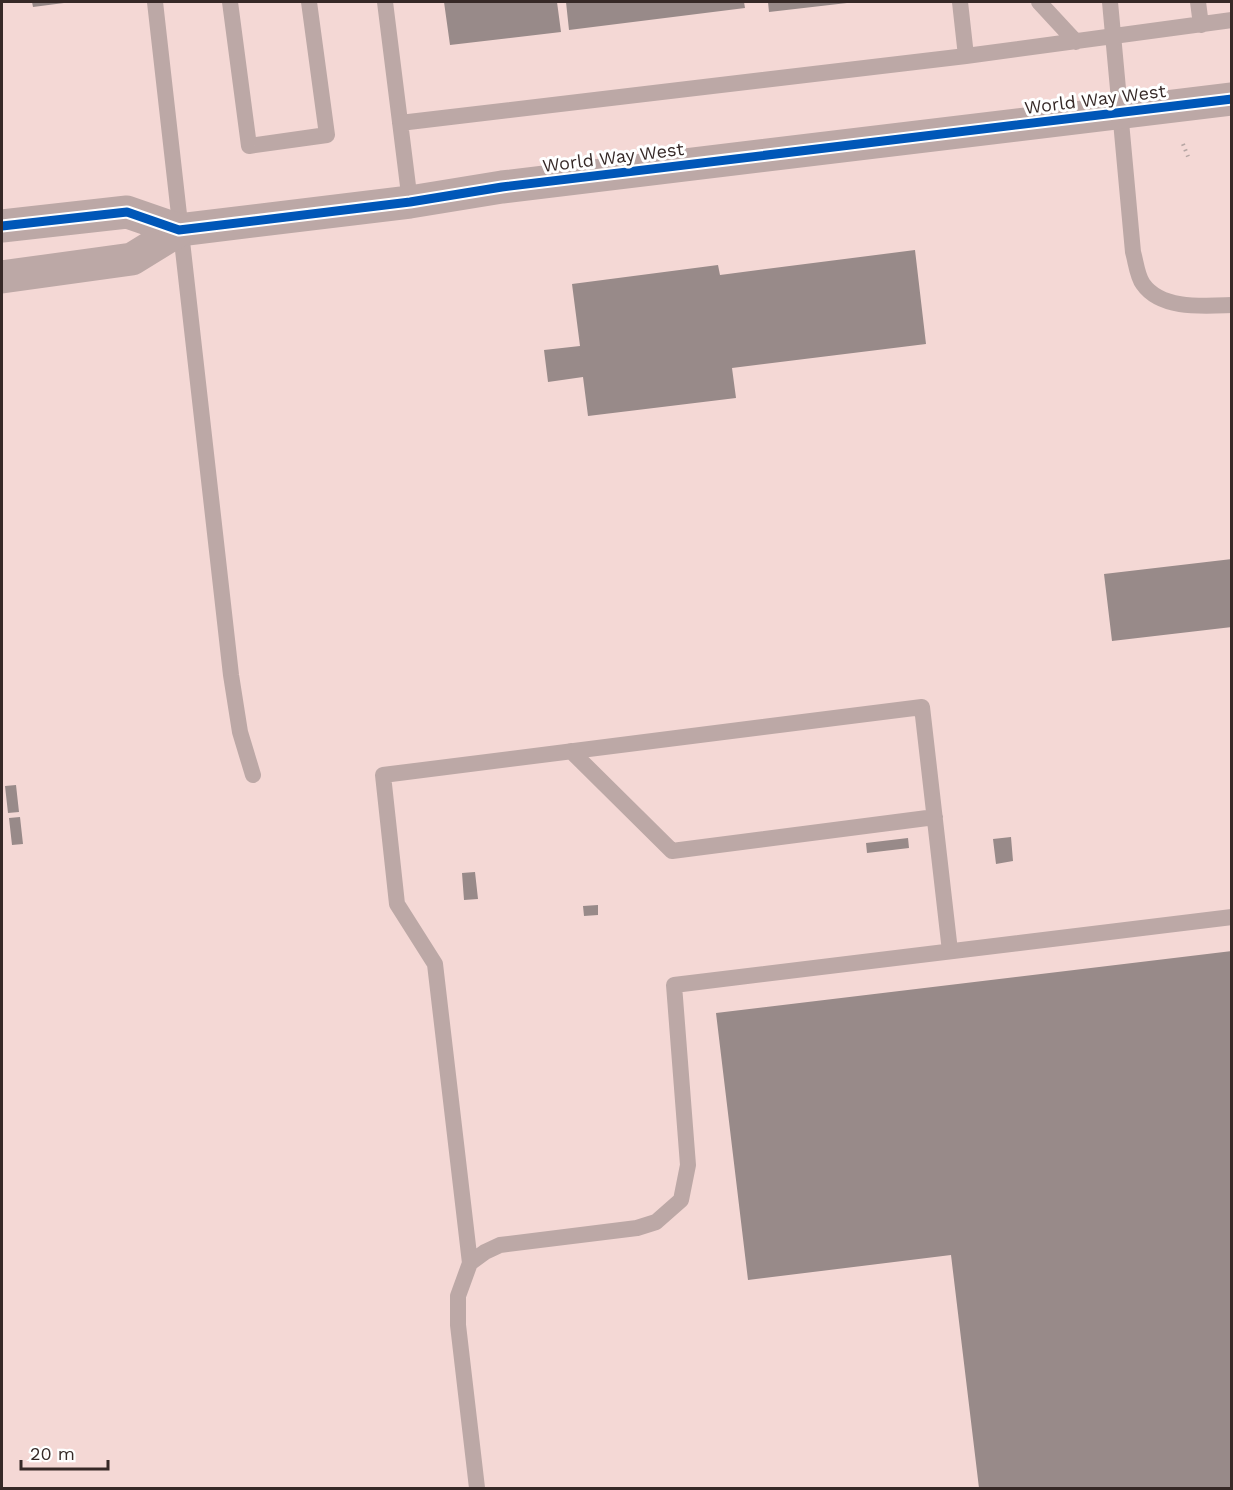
<svg xmlns="http://www.w3.org/2000/svg" width="1233" height="1490" viewBox="0 0 1233 1490" font-family="'Work Sans',sans-serif">
	<rect width="100%" height="100%" fill="#f6e5e4"/>
	<!-- built -->
	<path fill="#f4d8d5" d="M2 2H1231V1488H2Z"/>
	<!-- building -->
	<path fill="#988a89" d="M32 2H64V3L33 7Z
		M444 2H557L561 32 450 45Z
		M566 2H744L745 8 569 30Z
		M768 2H847V3L769 12Z
		M915 250 926 344 732 368 736 398 588 416 583 377 548 382 544 350 580 346 572 284 718 265 720 275Z
		M1232 559V627L1112 641 1104 574Z
		M16 785 19 812 8 813 5 786Z
		M20 817 23 844 12 845 9 818Z
		M1011 837 1013 861 996 864 993 839Z
		M908 838 909 848 867 853 866 843Z
		M475 872 478 899 464 900 462 873Z
		M598 905V915L584 916 583 906Z
		M1232 951V1488H979L951 1255 748 1280 716 1013Z"/>
	<g fill="none" stroke-linecap="round" stroke-linejoin="round">
		<!-- path -->
		<path stroke="#b6a6a4" stroke-width="4" stroke-dasharray="1.5 4.5" stroke-linecap="butt" d="M1183 144 1189 159"/>
		<!-- service -->
		<path stroke="#bca8a6" stroke-width="16" d="M155 2 231 675 240 732 253 775
			M230 2 249 146 327 135 309 2
			M385 2 410 202
			M960 2 966 56
			M1039 2 1076 42
			M1110 2 1133 252C1136 262 1137 276 1143 284 1161 310 1204 306 1232 305
			M1198 2 1201 25
			M400 123 966 56 1232 20
			M571 751 672 851 935 817
			M470 1263 435 964 397 904 383 775 922 707 950 951
			M477 1488 458 1325V1296L470 1263 485 1252 500 1245 637 1228 656 1222 681 1200 688 1165 674 985 1232 917"/>
		<!-- minor -->
		<path stroke="#bca8a6" stroke-width="33" d="M179 230 410 202 502 187 1232 99"/>
		<!-- tertiary -->
		<path stroke="#bca8a6" stroke-width="33" d="M2 226 127 212 179 230
			M2 277 132 259 179 230"/>
		<defs>
			<path id="cycleway" d="M2 226 127 212 179 230 410 202 502 187 1232 99"/>
		</defs>
		<!-- cycleway casing -->
		<use href="#cycleway" stroke="#fff" stroke-width="13"/>
		<!-- cycleway -->
		<use href="#cycleway" stroke="#0057b8" stroke-width="9"/>
	</g>
	<g text-anchor="middle" dominant-baseline="central" stroke-width="6" stroke-linejoin="round" paint-order="stroke">
		<!-- street labels -->
		<g font-size="18" fill="#362927" stroke="#fff">
			<text transform="translate(1095 99) rotate(-7)">World Way West</text>
			<text transform="translate(613 157) rotate(-7)">World Way West</text>
		</g>
	</g>
	<!-- border -->
	<rect width="1233" height="1490" fill="none" stroke="#362927" stroke-width="6"/>
	<!-- scale -->
	<path d="M21 1460v9h87v-9" fill="none" stroke="#362927" stroke-width="3"/>
	<text x="30" y="1460" font-size="18" fill="#362927" stroke="#ffffff" stroke-width="4.5" paint-order="stroke">20 m</text>
</svg>
